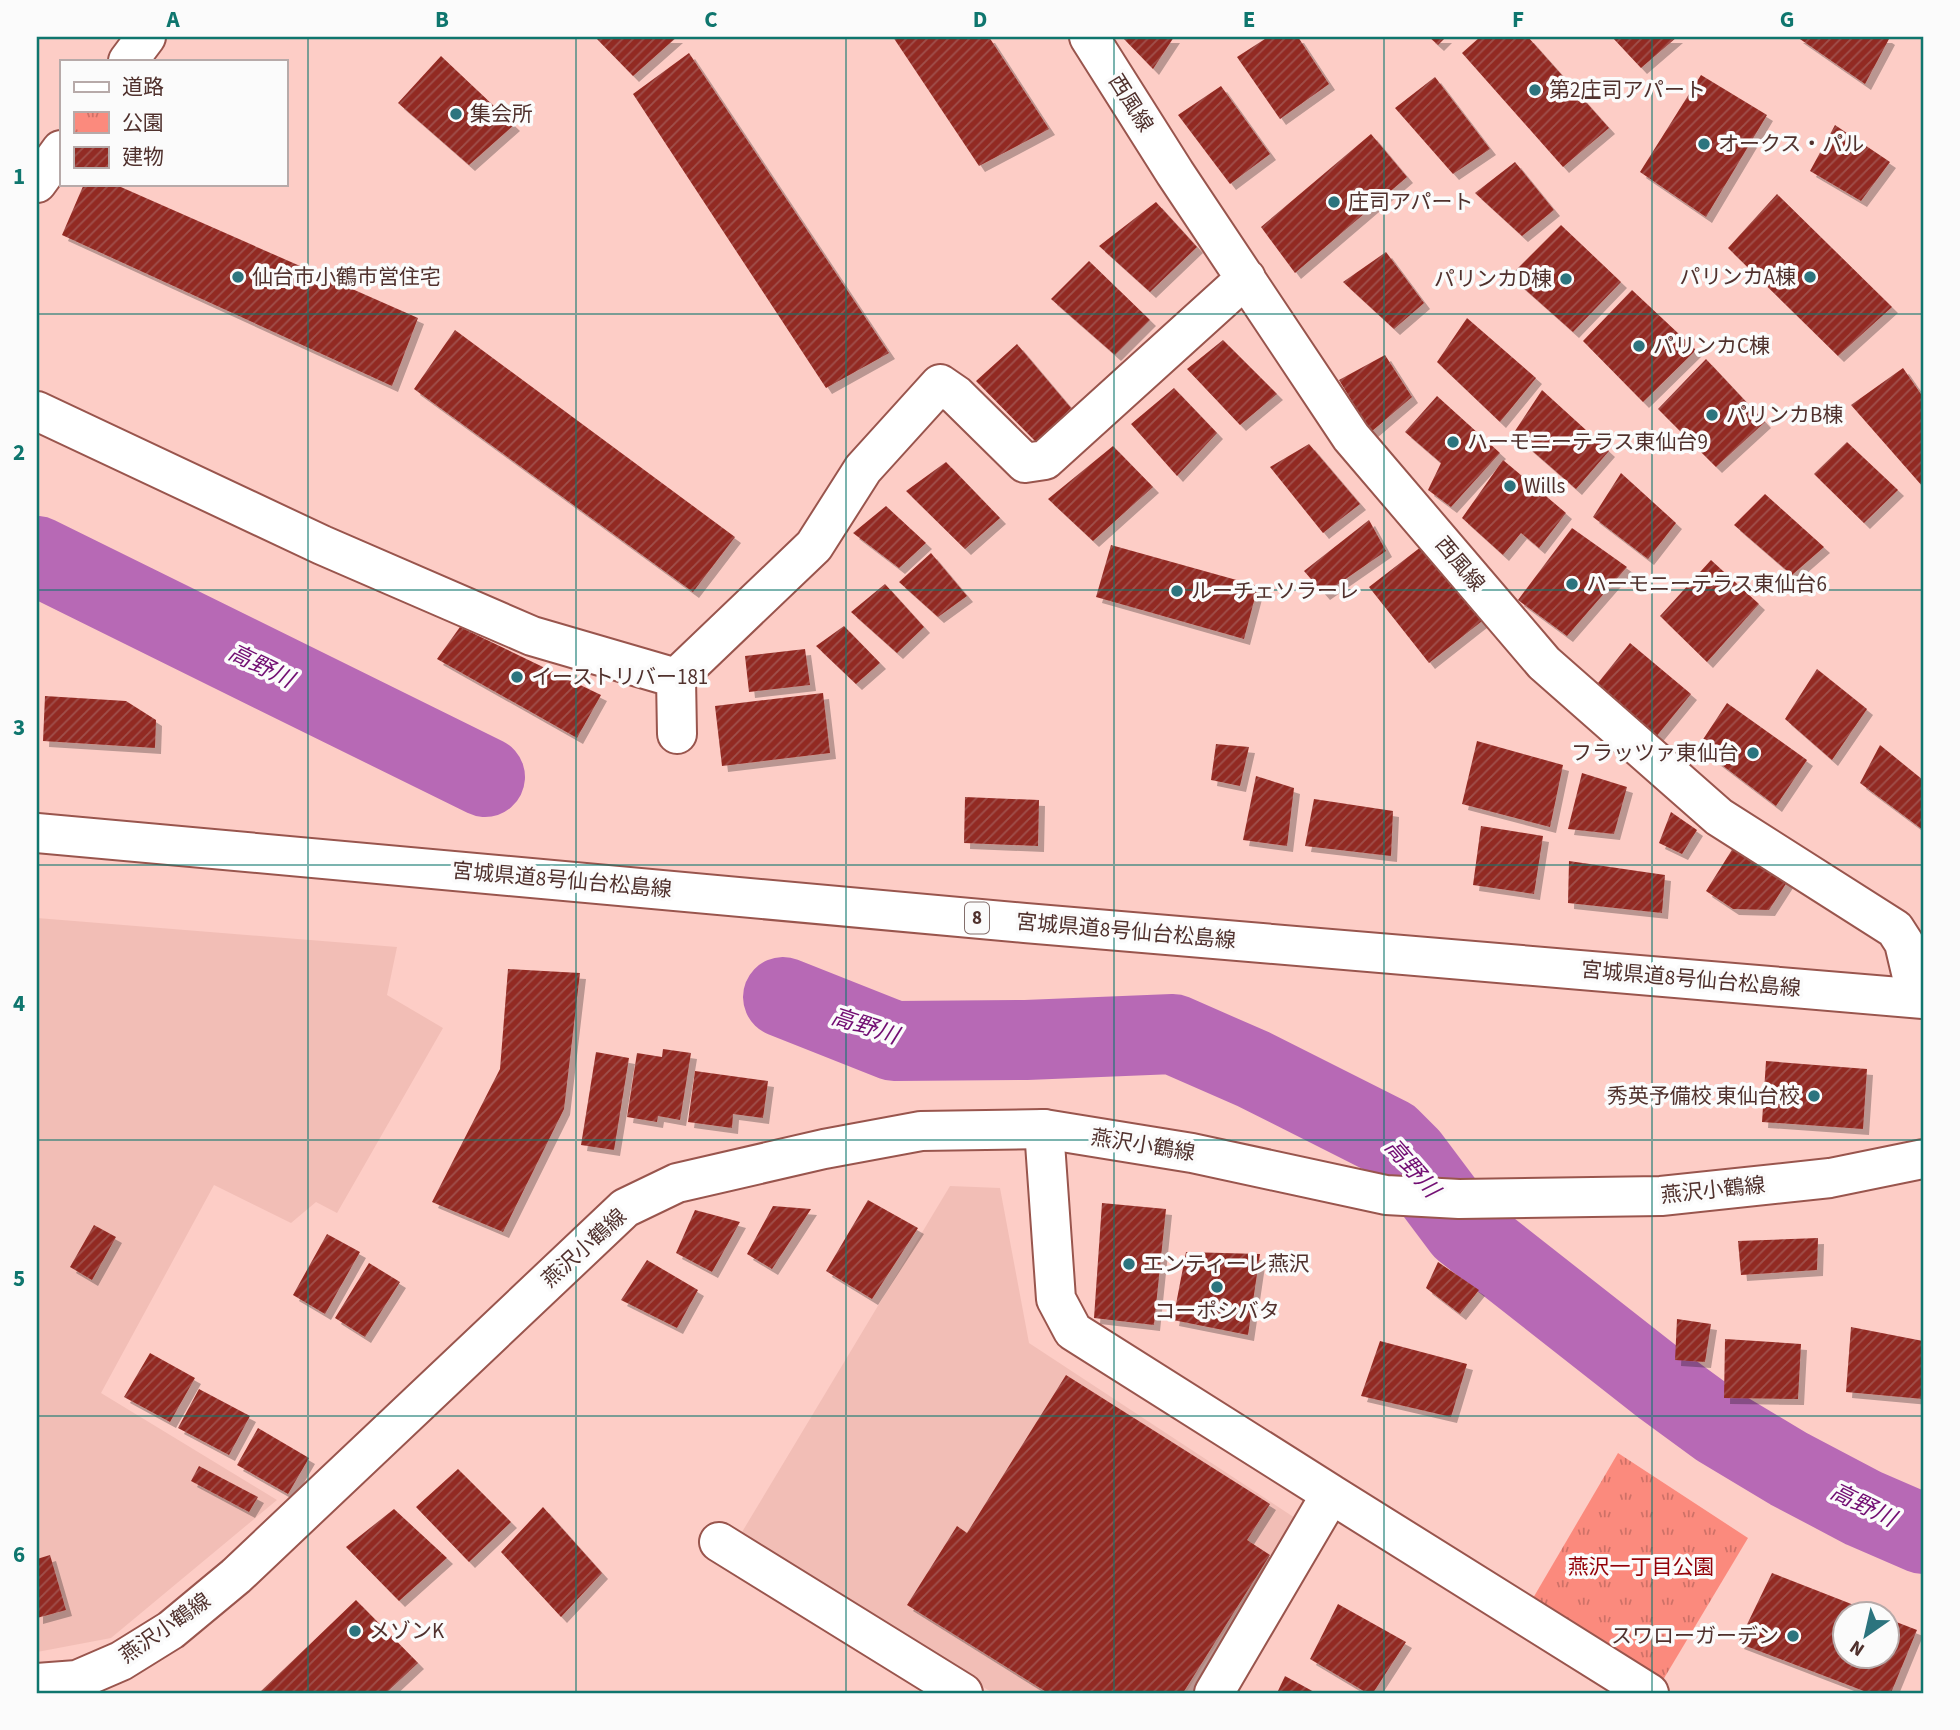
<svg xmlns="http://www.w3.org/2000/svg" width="1960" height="1730" viewBox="0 0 1960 1730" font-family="'Source Sans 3','Noto Sans JP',sans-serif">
	<defs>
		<pattern id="park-tufts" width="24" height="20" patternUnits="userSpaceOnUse" patternTransform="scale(1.75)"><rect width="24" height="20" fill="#fb8a7d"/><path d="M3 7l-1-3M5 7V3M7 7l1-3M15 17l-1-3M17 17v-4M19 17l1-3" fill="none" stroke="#ce7167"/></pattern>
		<pattern id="building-hatch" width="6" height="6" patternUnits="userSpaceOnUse" patternTransform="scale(1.75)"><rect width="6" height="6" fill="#922b24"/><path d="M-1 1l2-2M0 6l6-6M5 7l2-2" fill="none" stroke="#a0504b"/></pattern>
		<filter id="shadow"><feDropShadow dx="6" dy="6" stdDeviation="0" flood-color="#0004"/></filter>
	</defs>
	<rect width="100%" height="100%" fill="#fdcdc6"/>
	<!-- built -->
	<path fill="#f2beb6" d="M37 918 397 947 387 995 443 1028 337 1213 316 1202 291 1223 214 1185 101 1393 277 1500 111 1638 37 1652Z
		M950 1186 1000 1188 1029 1343 1295 1518 1186 1693H993L739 1537Z"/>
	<!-- park -->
	<path fill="url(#park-tufts)" d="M1618 1453 1748 1538 1660 1685 1529 1605Z"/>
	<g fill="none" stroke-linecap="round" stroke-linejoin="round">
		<!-- river -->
		<path stroke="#b769b5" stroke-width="80" d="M37 556 485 777
			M783 997 894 1041 1026 1040 1173 1034 1253 1069 1390 1138 1409 1157 1463 1229 1663 1386 1719 1427 1789 1469 1863 1508 1923 1534"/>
	</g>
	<!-- building -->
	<path fill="url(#building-hatch)" filter="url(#shadow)" d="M595 37H677L633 76Z
		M893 37H989L1049 129 979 166Z
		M1122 37H1174L1153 69Z
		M1268 37H1298L1329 84 1280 119 1237 57Z
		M1429 37H1446L1438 45Z
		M1480 37H1528L1609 128 1563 167 1462 53Z
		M1612 37H1677L1641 68Z
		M1797 37H1886L1889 39 1865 84Z
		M689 53 889 353 826 388 633 94Z
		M441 56 514 125 469 165 398 103Z
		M1701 75 1767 115 1706 217 1640 172Z
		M1435 77 1490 149 1453 174 1395 108Z
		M1221 86 1270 154 1230 184 1178 115Z
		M1835 125 1890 162 1861 201 1810 171Z
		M1371 134 1407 177 1295 273 1261 227Z
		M1515 162 1554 210 1522 236 1475 193Z
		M84 184H114L418 318 392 386 62 235Z
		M1777 194 1892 307 1838 356 1728 248Z
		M1156 202 1197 247 1150 292 1099 246Z
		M1561 225 1621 282 1573 332 1510 276Z
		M1386 252 1424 303 1394 329 1343 282Z
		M1089 261 1150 320 1115 355 1051 299Z
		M1632 290 1696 350 1643 402 1583 341Z
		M1467 318 1536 378 1500 422 1437 362Z
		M455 330 735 537 693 592 414 389Z
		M1223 340 1277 394 1240 425 1187 369Z
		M1017 344 1071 408 1037 443 976 381Z
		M1385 355 1412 397 1371 432 1339 380Z
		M1706 359 1765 422 1716 467 1658 409Z
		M1903 368 1923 397V487L1851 405Z
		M1174 388 1217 433 1177 476 1131 424Z
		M1542 390 1609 451 1576 489 1513 434Z
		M1437 396 1500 453 1451 507 1428 490 1441 463 1405 432Z
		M1847 442 1898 490 1864 523 1814 474Z
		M1309 444 1360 504 1323 533 1270 467Z
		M1113 446 1153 487 1093 541 1048 499Z
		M1503 460 1566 513 1539 548 1521 533 1503 555 1462 518Z
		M946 462 1000 518 965 549 906 491Z
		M1621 473 1676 523 1648 559 1593 517Z
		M1765 494 1824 547 1792 575 1734 525Z
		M886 506 926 543 899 568 853 533Z
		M1369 520 1386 551 1324 594 1304 571Z
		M1572 528 1627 567 1567 636 1518 600Z
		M1426 543 1486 618 1429 663 1369 587Z
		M1111 545 1258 586 1244 639 1096 597Z
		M931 553 967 596 938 617 899 582Z
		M1711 560 1759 604 1707 662 1660 616Z
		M885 584 924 627 897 653 851 612Z
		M844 626 880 663 856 684 816 646Z
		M460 627 601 695 577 738 437 659Z
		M1630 643 1691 694 1655 738 1598 683Z
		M805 649 810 685 749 692 745 656Z
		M1817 669 1867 709 1832 760 1785 719Z
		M823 693 830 753 722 766 715 706Z
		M45 696 126 701 156 720 155 748 43 741Z
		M1727 703 1807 760 1776 806 1698 747Z
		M1477 741 1563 765 1550 827 1462 804Z
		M1216 744 1249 747 1240 786 1211 780Z
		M1880 745 1923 780V830L1860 783Z
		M1582 773 1627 787 1614 834 1568 829Z
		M1256 776 1294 788 1287 846 1243 840Z
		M965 797 1039 800 1038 846 964 843Z
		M1314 799 1393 811 1391 856 1305 846Z
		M1671 812 1697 830 1682 854 1659 843Z
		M1481 826 1543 836 1534 894 1473 885Z
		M1735 845 1789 879 1769 910 1733 909 1706 891Z
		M1569 861 1665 875 1662 913 1568 903Z
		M508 969 580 973 564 1109 503 1232 432 1202 500 1069Z
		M663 1049 691 1053 680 1120 658 1116 657 1122 627 1117 637 1053 662 1057Z
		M596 1052 629 1058 614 1150 581 1145Z
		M1766 1061 1867 1069 1863 1129 1762 1122Z
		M695 1071 768 1081 763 1118 733 1114 732 1128 688 1122Z
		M868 1200 918 1228 872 1299 826 1271Z
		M1102 1203 1166 1209 1154 1325 1094 1318Z
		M773 1206 811 1209 772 1269 747 1254Z
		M695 1210 740 1222 712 1272 676 1253Z
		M94 1225 116 1237 92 1280 70 1267Z
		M327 1234 360 1252 325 1314 293 1295Z
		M1818 1238 1817 1270 1741 1275 1738 1241Z
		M1186 1252 1260 1254 1248 1335 1173 1320Z
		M647 1260 698 1290 677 1328 621 1300Z
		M1438 1262 1479 1290 1460 1314 1426 1288Z
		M369 1263 400 1282 365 1337 335 1318Z
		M1677 1319 1711 1324 1705 1362 1675 1360Z
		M1851 1327 1923 1341V1399L1846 1392Z
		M1725 1339 1801 1344 1798 1399 1724 1398Z
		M1380 1341 1467 1364 1451 1417 1361 1396Z
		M150 1353 195 1378 170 1422 124 1397Z
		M1066 1375 1270 1504 1247 1540 1270 1555 1183 1693H1048L907 1605 957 1526 967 1533Z
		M199 1389 250 1416 229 1455 178 1428Z
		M258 1428 309 1458 288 1494 237 1465Z
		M199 1466 258 1497 249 1512 191 1481Z
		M458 1469 511 1522 469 1562 416 1507Z
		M543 1507 602 1573 561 1617 501 1552Z
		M394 1509 447 1558 399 1601 346 1547Z
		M50 1555 66 1610 37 1618V1559Z
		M1772 1573 1877 1614H1844V1656H1886V1618L1917 1630 1891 1693H1869L1738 1643Z
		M356 1600 418 1663 386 1693H259Z
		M1338 1604 1406 1642 1373 1693H1367L1310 1659Z
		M1285 1676 1316 1693H1277Z"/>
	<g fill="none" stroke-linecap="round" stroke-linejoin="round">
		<defs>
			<path id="street" d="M1089 37 1175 173 1351 437 1544 663 1719 817 1895 929 1904 943 1917 998
				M128 61 146 37
				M37 183 61 150
				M37 411 322 545 532 636 676 678
				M677 734 676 678 814 546 863 469 940 384 956 395 1025 463 1045 460 1246 278
				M1044 1129 1056 1299 1073 1331 1331 1494 1214 1693
				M1331 1494 1649 1693
				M719 1542 963 1693"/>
			<path id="secondary" d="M37 1683 77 1680 121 1661 171 1630 236 1576 625 1208 677 1183 824 1149 921 1131 1044 1129 1192 1153 1386 1195 1459 1199 1661 1196 1830 1178 1923 1159"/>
			<path id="primary" d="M37 833 1025 923 1923 999"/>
		</defs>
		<!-- street casing -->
		<use href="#street" stroke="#99554d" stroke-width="42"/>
		<!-- secondary casing -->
		<use href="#secondary" stroke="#99554d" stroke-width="42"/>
		<!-- primary casing -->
		<use href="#primary" stroke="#99554d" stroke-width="42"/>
		<!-- street -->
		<use href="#street" stroke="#fff" stroke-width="38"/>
		<!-- secondary -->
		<use href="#secondary" stroke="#fff" stroke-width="38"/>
		<!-- primary -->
		<use href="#primary" stroke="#fff" stroke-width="38"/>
	</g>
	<!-- grid -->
	<path fill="none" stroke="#0f766e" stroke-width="2" stroke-opacity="0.55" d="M308 37V1693M576 37V1693M846 37V1693M1114 37V1693M1384 37V1693M1652 37V1693M37 314H1923M37 590H1923M37 865H1923M37 1140H1923M37 1416H1923"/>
	<!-- markers -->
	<g fill="#2c747e" stroke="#fbfbfb" stroke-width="2.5">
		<circle cx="1535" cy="90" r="7"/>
		<circle cx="456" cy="114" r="7"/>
		<circle cx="1704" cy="144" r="7"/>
		<circle cx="1334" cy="202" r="7"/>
		<circle cx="238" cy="277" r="7"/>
		<circle cx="1810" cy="277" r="7"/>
		<circle cx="1566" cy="279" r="7"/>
		<circle cx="1639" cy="346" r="7"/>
		<circle cx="1712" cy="415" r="7"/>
		<circle cx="1453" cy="442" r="7"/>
		<circle cx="1510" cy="486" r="7"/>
		<circle cx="1572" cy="584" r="7"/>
		<circle cx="1177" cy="591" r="7"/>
		<circle cx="517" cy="677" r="7"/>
		<circle cx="1753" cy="753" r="7"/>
		<circle cx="1814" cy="1096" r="7"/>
		<circle cx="1129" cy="1264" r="7"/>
		<circle cx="1217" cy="1287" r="7"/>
		<circle cx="355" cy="1631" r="7"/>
		<circle cx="1793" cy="1636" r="7"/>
	</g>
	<g text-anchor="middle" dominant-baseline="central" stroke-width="7" stroke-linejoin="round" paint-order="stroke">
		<!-- shield labels -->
		<rect fill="#fbfbfb" stroke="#836e6b" stroke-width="2" x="965" y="902.5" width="24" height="31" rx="5"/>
		<g font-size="19" font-weight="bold" fill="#50312d">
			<text x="977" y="918">8</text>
		</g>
		<!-- poi labels -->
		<g font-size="21" fill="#50312d" stroke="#fbfbfb" text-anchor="start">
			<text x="1549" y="90">第2庄司アパート</text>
			<text x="470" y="114">集会所</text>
			<text x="1718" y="144">オークス・パル</text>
			<text x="1348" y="202">庄司アパート</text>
			<text x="252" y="277">仙台市小鶴市営住宅</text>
			<text x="1796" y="277" text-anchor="end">パリンカA棟</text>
			<text x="1552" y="279" text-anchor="end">パリンカD棟</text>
			<text x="1653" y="346">パリンカC棟</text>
			<text x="1726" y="415">パリンカB棟</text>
			<text x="1467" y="442">ハーモニーテラス東仙台9</text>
			<text x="1524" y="486">Wills</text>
			<text x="1586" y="584">ハーモニーテラス東仙台6</text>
			<text x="1191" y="591">ルーチェソラーレ</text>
			<text x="531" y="677">イーストリバー181</text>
			<text x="1739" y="753" text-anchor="end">フラッツァ東仙台</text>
			<text x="1800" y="1096" text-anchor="end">秀英予備校 東仙台校</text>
			<text x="1143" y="1264">エンティーレ燕沢</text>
			<text x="1217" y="1311" text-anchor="middle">コーポシバタ</text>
			<text x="369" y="1631">メゾンK</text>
			<text x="1779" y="1636" text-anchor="end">スワローガーデン</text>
		</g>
		<!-- street labels -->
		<g font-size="21" fill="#50312d" stroke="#fbfbfb">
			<text transform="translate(1131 103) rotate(58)">西風線</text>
			<text transform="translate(1460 564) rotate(50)">西風線</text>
			<text transform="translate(562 880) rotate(5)">宮城県道8号仙台松島線</text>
			<text transform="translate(1126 931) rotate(5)">宮城県道8号仙台松島線</text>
			<text transform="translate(1691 979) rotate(5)">宮城県道8号仙台松島線</text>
			<text transform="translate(1143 1145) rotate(9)">燕沢小鶴線</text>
			<text transform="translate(1713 1190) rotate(-6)">燕沢小鶴線</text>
			<text transform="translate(584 1248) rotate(-42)">燕沢小鶴線</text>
			<text transform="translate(165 1628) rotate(-35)">燕沢小鶴線</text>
		</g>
		<!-- park labels -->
		<g font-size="21" fill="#930208" stroke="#fbfbfb">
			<text x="1641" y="1567">燕沢一丁目公園</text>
		</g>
		<!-- water labels -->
		<g font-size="23" font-style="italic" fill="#710d72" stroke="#fbfbfb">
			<text transform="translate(261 666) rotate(26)">高野川</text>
			<text transform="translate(865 1026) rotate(18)">高野川</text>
			<text transform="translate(1412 1168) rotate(49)">高野川</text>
			<text transform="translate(1863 1505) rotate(26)">高野川</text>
		</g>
	</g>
	<!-- border -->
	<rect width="1960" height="1730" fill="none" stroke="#fbfbfb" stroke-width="77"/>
	<!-- legend -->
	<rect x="60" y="60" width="228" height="126" fill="#fbfbfb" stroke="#b7aaa9" stroke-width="2"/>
	<rect x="74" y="82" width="35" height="10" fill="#ffffff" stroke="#b7aaa9" stroke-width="2"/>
	<text x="122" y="94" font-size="21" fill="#50312d">道路</text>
	<rect x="74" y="112" width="35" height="21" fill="url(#park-tufts)" stroke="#b7aaa9" stroke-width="2"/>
	<text x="122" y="130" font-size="21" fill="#50312d">公園</text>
	<rect x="74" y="147" width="35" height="21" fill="url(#building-hatch)" stroke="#b7aaa9" stroke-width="2"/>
	<text x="122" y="164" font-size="21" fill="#50312d">建物</text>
	<!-- north arrow -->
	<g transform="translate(1866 1635) rotate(214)"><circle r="33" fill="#fbfbfb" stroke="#b7aaa9" stroke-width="2"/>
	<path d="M0-5L12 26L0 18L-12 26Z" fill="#2c747e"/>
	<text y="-10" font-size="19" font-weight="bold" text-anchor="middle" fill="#50312d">N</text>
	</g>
	<rect x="38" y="38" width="1884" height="1654" fill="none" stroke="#0f766e" stroke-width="2.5"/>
	<g font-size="23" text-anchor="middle" font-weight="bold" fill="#0f766e">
		<text x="173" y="27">A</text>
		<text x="442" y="27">B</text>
		<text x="711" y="27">C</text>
		<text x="980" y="27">D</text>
		<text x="1249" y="27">E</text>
		<text x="1518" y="27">F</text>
		<text x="1787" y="27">G</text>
		<text x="19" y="184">1</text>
		<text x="19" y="460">2</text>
		<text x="19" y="735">3</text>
		<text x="19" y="1011">4</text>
		<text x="19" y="1286">5</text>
		<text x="19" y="1562">6</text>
	</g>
</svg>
